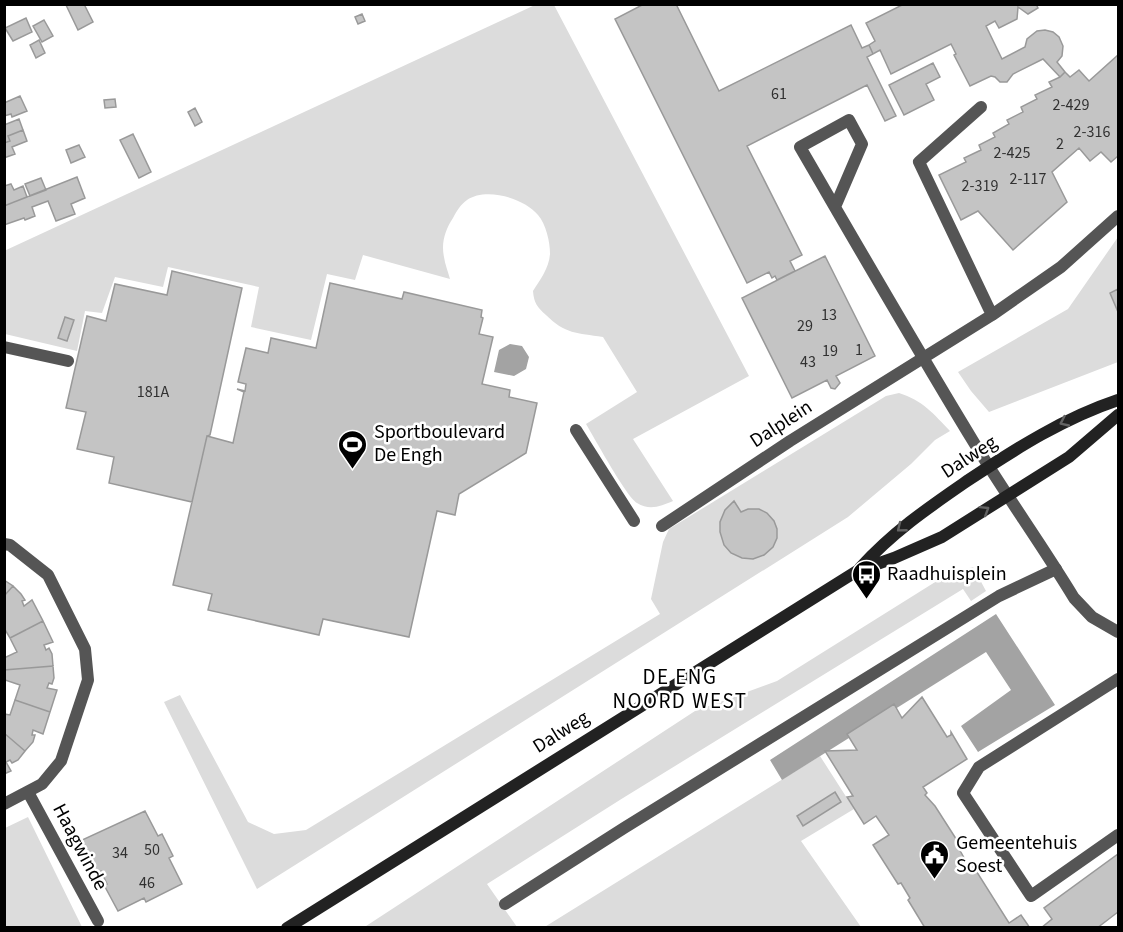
<svg xmlns="http://www.w3.org/2000/svg" width="1123" height="932" viewBox="0 0 1123 932" font-family="'Source Sans 3',sans-serif">
	<rect width="100%" height="100%" fill="#fff"/>
	<!-- green -->
	<path fill="#dcdcdc" d="M535 5H554L749 376 633 439 673 501C661 506 650 511 637 503 626 496 595 439 586 424L637 392 603 337C577 333 565 334 546 315 537 307 534 303 533 291 540 280 549 268 550 254 550 242 546 224 538 215 524 198 486 187 467 200 461 204 456 212 453 218 445 230 441 243 444 257 445 264 448 272 450 279L363 255 355 280 327 274 311 340 251 327 259 287 168 267 163 287 115 277 102 313 85 311 77 351 5 334 4 251Z
		M1118 237V362L989 412 971 391 958 372 1068 309Z
		M899 393C922 400 934 414 950 431L935 440 911 464 848 517 257 889 164 702 180 695 248 822 274 834 306 830 660 614 651 599 663 542 669 529 886 396Z
		M973 567 986 591 971 601 963 589 623 798 487 884 517 927 363 928 695 711 777 681 948 574Z
		M820 756 854 809 801 841 861 927 543 928Z
		M28 817 82 927H5V828Z"/>
	<!-- water -->
	<path fill="#a3a3a3" d="M510 344 522 346 529 357 526 369 514 376 494 372 499 350Z
		M996 614 1055 705 978 752 961 726 1011 690 986 652 782 780 770 760Z"/>
	<!-- building -->
	<path fill="#c4c4c4" stroke="#999" stroke-width="1.5" d="M84 4 93 22 78 30 66 5Z
		M644 4H676L719 91 851 25 862 48 869 45 873 54 867 57 896 116 885 121 867 85 747 146 802 255 790 261 795 271 777 280 775 276 772 278 769 272 747 283 615 19Z
		M904 4H1036L1038 8 1028 14 1018 7 1017 19 999 28 995 21 986 26 1002 59 1025 47 1027 39 1037 31 1045 30 1053 32 1059 37 1063 46 1062 56 1057 62 1065 72 1060 77 1043 59 1013 74 1007 82H1000L995 77 991 76 970 86 954 55 956 54 951 44 891 74 880 50 873 54 869 45 875 41 866 23Z
		M362 14 365 21 358 24 355 17Z
		M26 18 32 32 13 41 5 28Z
		M44 20 53 36 42 42 33 26Z
		M39 40 45 53 36 58 30 45Z
		M1118 55V156L1111 162 1101 152 1090 161 1079 148 1052 172 1067 202 1013 250 978 211 961 220 939 175 966 162 964 158 981 150 979 145 995 137 993 133 1009 124 1007 120 1023 112 1021 107 1037 99 1035 95 1052 87 1049 82 1060 77 1065 72 1070 77 1079 70 1089 81Z
		M933 63 940 77 926 84 934 100 904 115 889 85Z
		M20 96 27 111 12 117 11 114 4 116V103Z
		M115 99 116 107 105 108 104 100Z
		M195 108 202 122 195 126 188 112Z
		M19 119 23 130 8 136 10 141 4 143V125Z
		M23 130 27 141 12 147 15 154 4 158V143L10 141 8 136Z
		M133 134 151 172 139 178 120 140Z
		M79 145 85 157 71 163 66 150Z
		M77 177 85 198 71 204 75 214 56 221 48 201 32 207 35 216 25 220 24 218 4 225V206Z
		M41 178 46 190 30 196 25 184Z
		M11 184 14 190 23 186 27 197 4 206V186Z
		M825 256 875 356 836 376 840 383 835 389 831 388 827 380 792 398 742 298Z
		M172 271 242 288 210 435 207 436 192 502 109 483 114 457 77 449 86 412 66 408 87 316 106 321 115 284 167 295Z
		M330 283 402 299 404 292 482 310 481 317 483 318 479 334 493 337 482 384 510 390 509 397 537 403 526 453 459 494 455 515 437 511 409 637 323 619 319 635 208 610 212 594 173 585 207 436 233 443 244 392 237 389 245 391 246 384 238 382 246 348 268 353 271 338 316 348Z
		M1118 289V312L1110 293Z
		M65 317 74 320 67 341 58 338Z
		M734 501 741 512 748 509H759L767 513 774 521 777 529V538L773 547 764 555 753 559 742 558 731 553 724 545 720 532V522L725 510Z
		M4 580 13 586 4 596Z
		M13 586 21 594 25 600 22 601 24 606 32 600 43 621 10 638 4 628V596Z
		M43 621 53 642 44 645 46 650 49 648 52 654 53 666 4 670V658L17 652 10 638Z
		M53 666 54 678 52 684 49 683 47 688 57 690 50 712 15 700 20 685 5 680 4 670Z
		M922 697 947 737 951 735V732L967 759 923 787 927 793 925 795 935 806 960 845 958 847 967 863 970 861 1009 923 1021 915 1030 928H925L908 900 910 898 901 883 898 884 873 845 889 835 876 816 864 824 847 797 853 796 825 751 857 750 847 734 894 704 902 718Z
		M15 700 50 712 43 734 33 730 32 735H35L33 742 25 751 4 733V714L10 715Z
		M4 733 25 751 18 760 12 763 10 760 6 762 11 771 4 774Z
		M835 792 841 802 803 826 797 816Z
		M145 811 158 836 162 834 173 856 169 858 182 884 146 902 144 898 118 911 104 885 107 884 101 871 98 873 82 840Z
		M1118 854V912L1097 928H1041L1052 919 1044 908Z"/>
	<g fill="none" stroke-linecap="round" stroke-linejoin="round">
		<!-- lane -->
		<path stroke="#555" stroke-width="12" d="M576 430 634 521
			M1118 679 979 767 963 793 1031 896 1118 835
			M505 904 624 828 999 596 1056 569"/>
		<!-- street -->
		<path stroke="#555" stroke-width="12" d="M981 107 919 162 992 315
			M835 207 862 144 849 120 800 147C857 245 914 344 973 441 1005 494 1042 545 1074 598L1092 617 1118 632
			M4 347 68 361
			M662 526 790 441 992 315 1061 267 1118 216
			M4 544 10 545 48 575 85 649 88 680 61 761 42 784 4 804
			M28 792 98 921"/>
		<!-- secondary -->
		<path stroke="#222" stroke-width="12" d="M860 568C895 530 928 508 970 479 1017 448 1064 418 1118 400
			M287 928 857 571 894 558 942 537 1069 457 1118 415"/>
	</g>
	<!-- one-way arrows -->
	<defs><path id="oneway-chevron" d="M-2-3.5L2.5 0L-2 3.5" fill="none" stroke-width="1.6" stroke-linecap="round" stroke-linejoin="round" transform="scale(1.5)"/></defs>
	<g stroke="#646464">
		<use href="#oneway-chevron" transform="translate(1064 422) rotate(155)"/>
		<use href="#oneway-chevron" transform="translate(985 510) rotate(-32)"/>
		<use href="#oneway-chevron" transform="translate(901 528) rotate(141)"/>
	</g>
	<!-- icons -->
	<defs>
		<symbol id="stadium-pin" viewBox="-11 -11 22 30"><path d="M0 17L-7.5 6A9.5 9.5 0 1 1 7.5 6Z" fill="#000" stroke="#fff"/><path d="M0-5a6.5 5 0 1 0 0 10a6.5 5 0 1 0 0-10ZM-3.5-1.8h7v3.6h-7Z" fill="#fff"/></symbol>
		<symbol id="bus-pin" viewBox="-11 -11 22 30"><path d="M0 17L-7.5 6A9.5 9.5 0 1 1 7.5 6Z" fill="#000" stroke="#fff"/><path d="M-5-6H5V4H4V6H2V4H-2V6H-4V4H-5ZM-3.5-4V0h7V-4ZM-3.5 1.2v1.5H-2V1.2ZM2 1.2v1.5H3.5V1.2Z" fill="#fff"/></symbol>
		<symbol id="civic-pin" viewBox="-11 -11 22 30"><path d="M0 17L-7.5 6A9.5 9.5 0 1 1 7.5 6Z" fill="#000" stroke="#fff"/><path d="M-.6-6.5H3V-4.5H.6V-3L4-1V1h2V6H-6V1h2V-1L-.6-3ZM-1.2 2.5V6h2.4V2.5Z" fill="#fff"/></symbol>
	</defs>
	<g fill-rule="evenodd">
		<use href="#stadium-pin" x="336" y="428" width="33" height="45"/>
		<use href="#bus-pin" x="850" y="558" width="33" height="45"/>
		<use href="#civic-pin" x="918" y="838" width="33" height="45"/>
	</g>
	<g text-anchor="middle" dominant-baseline="central" stroke-width="5" stroke-linejoin="round" paint-order="stroke">
		<!-- number labels -->
		<g font-size="16" fill="#313131">
			<text x="779" y="94">61</text>
			<text x="1071" y="105">2-429</text>
			<text x="1092" y="132">2-316</text>
			<text x="1060" y="144">2</text>
			<text x="1012" y="153">2-425</text>
			<text x="1028" y="179">2-117</text>
			<text x="980" y="186">2-319</text>
			<text x="829" y="315">13</text>
			<text x="805" y="326">29</text>
			<text x="859" y="350">1</text>
			<text x="830" y="351">19</text>
			<text x="808" y="362">43</text>
			<text x="153" y="392">181A</text>
			<text x="152" y="850">50</text>
			<text x="120" y="853">34</text>
			<text x="147" y="883">46</text>
		</g>
		<!-- street labels -->
		<g font-size="20" fill="#000" stroke="#fff">
			<text transform="translate(781 424) rotate(-33)">Dalplein</text>
			<text transform="translate(969 457) rotate(-33)">Dalweg</text>
			<text transform="translate(561 732) rotate(-32)">Dalweg</text>
			<text transform="translate(80 847) rotate(62)">Haagwinde</text>
		</g>
		<!-- poi labels -->
		<g font-size="20" fill="#000" stroke="#fff" text-anchor="start">
			<text x="374" y="432">Sportboulevard<tspan x="374" dy="23">De Engh</tspan></text>
			<text x="887" y="574">Raadhuisplein</text>
			<text x="956" y="843">Gemeentehuis<tspan x="956" dy="23">Soest</tspan></text>
		</g>
		<!-- neighbourhood labels -->
		<g font-size="21" letter-spacing="1.5" fill="#000" stroke="#fff">
			<text x="680" y="677">DE ENG<tspan x="680" dy="24">NOORD WEST</tspan></text>
		</g>
	</g>
	<!-- border -->
	<rect width="1123" height="932" fill="none" stroke="#000000" stroke-width="12"/>
</svg>
